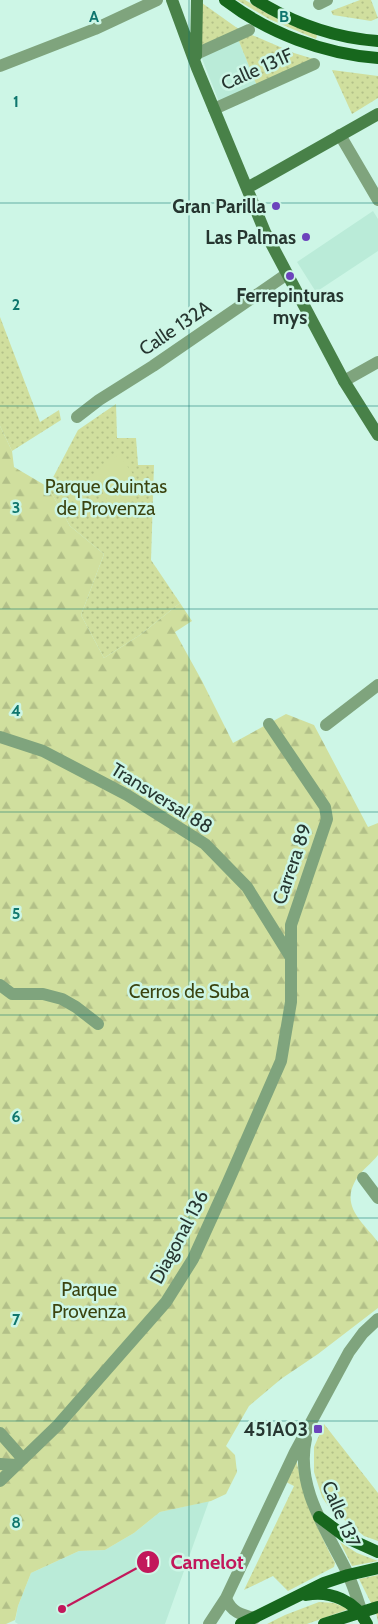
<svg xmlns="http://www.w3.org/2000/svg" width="378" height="1624" viewBox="0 0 378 1624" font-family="Cabin,sans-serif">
	<defs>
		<pattern id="grass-dots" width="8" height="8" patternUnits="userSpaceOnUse" patternTransform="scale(1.25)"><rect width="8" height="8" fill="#d0df9e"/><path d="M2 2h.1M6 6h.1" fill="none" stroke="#b2c088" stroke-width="1.8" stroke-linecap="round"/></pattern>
		<pattern id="forest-firs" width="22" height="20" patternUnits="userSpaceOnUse" patternTransform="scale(1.25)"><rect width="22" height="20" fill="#d0df9e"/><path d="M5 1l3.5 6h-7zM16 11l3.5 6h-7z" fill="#b2c088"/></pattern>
	</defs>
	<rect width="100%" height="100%" fill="#cdf6e6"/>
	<!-- built -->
	<path fill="#baebd8" d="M238 39 257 86 219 102 201 56Z
		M373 211 378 219V251L316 292 297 262Z
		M209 1501 165 1624H18L15 1622 18 1606 31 1573 79 1551 105 1550 134 1533 160 1512Z"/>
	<!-- grass -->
	<path fill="url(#grass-dots)" d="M237 0H245L270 15 317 35 316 39 269 19Z
		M360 0H371L378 18 371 21 333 15 331 11Z
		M202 3 240 30 202 47Z
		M252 35 294 53 317 60 257 86 238 39Z
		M332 70 378 76V98L352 114Z
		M0 317 40 422 59 410 61 420 12 451 0 426Z
		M116 404 117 438H136L138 465H154L151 560 180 603 140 635 104 658 81 615 104 554 70 526 48 487 78 430Z
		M324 1424 378 1493V1541L364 1536 347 1522 330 1509 322 1497 314 1472V1447Z
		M296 1458C304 1498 316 1527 335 1563L334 1567 288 1591 273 1576 244 1590 294 1486 286 1482Z
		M340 1542 357 1553 378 1561 352 1566Z
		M378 1575V1622L376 1613 359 1579Z
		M319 1602 334 1603 349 1609 307 1624H267L285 1615Z"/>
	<!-- forest -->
	<path fill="url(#forest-firs)" d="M0 426 12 451 14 467 48 487 70 526 104 554 81 615 104 658 140 635 180 603 192 621 175 632 202 681 233 743 286 714 314 725 368 827 378 823V1155C372 1163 362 1170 357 1178 339 1206 363 1222 378 1242V1308L318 1354 281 1379 249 1406 226 1446 235 1455 237 1472 226 1494 211 1501 160 1512 134 1533 105 1550 79 1551 31 1573 18 1606 15 1620 6 1624H0Z"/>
	<!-- garden -->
	<path fill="#d0df9e" d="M119 454 144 490 116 512 91 476Z"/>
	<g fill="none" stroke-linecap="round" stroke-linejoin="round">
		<!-- minor -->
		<path stroke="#7fa47d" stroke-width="12" d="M319 4 327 0
			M196 54 249 30
			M0 66 95 29 157 0
			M214 109 314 64
			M340 135 378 200
			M344 381 378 362
			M77 417 99 400 153 366 287 274
			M326 725 378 685
			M0 737 43 751 127 795 205 844 247 887 290 956
			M0 985 12 994H43L62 999 76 1007 98 1024
			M363 1178 378 1198
			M0 1433 23 1459
			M0 1464 17 1465
			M0 1481 58 1425 166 1302 193 1259 228 1182 281 1061 291 1002V925L327 819 325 807 269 724"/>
		<!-- tertiary -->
		<path stroke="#7fa47d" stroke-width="12" d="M306 1439C295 1487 327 1531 347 1572 354 1587 359 1604 364 1619
			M226 1598C231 1612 241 1615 255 1618
			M209 1624 226 1598 295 1452 349 1352 363 1333 378 1319"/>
		<!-- secondary -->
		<path stroke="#488148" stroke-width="12" d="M172 0 197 68 265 232 344 381 378 435
			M196 56 197 0
			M247 188 378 114"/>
		<!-- primary -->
		<path stroke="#17671d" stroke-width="12" d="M225 0C268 33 324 54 378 58
			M256 0C293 23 334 38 378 41
			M319 1517 347 1538 378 1552
			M306 1595C330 1590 356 1601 367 1624
			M241 1624 324 1583 348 1575 378 1568
			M324 1624 378 1607"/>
	</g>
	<!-- grid -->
	<path fill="none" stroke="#0f766e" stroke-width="1" stroke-opacity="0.55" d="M189 0V1624M0 203H378M0 406H378M0 609H378M0 812H378M0 1015H378M0 1218H378M0 1421H378"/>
	<!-- markers -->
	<g fill="#6c43bc" stroke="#cdf6e6" stroke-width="2">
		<circle cx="276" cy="206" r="5"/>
		<circle cx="306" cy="237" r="5"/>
		<circle cx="290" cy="276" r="5"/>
		<rect x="313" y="1424" width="10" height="10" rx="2.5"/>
	</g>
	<g text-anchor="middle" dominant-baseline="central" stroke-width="5" stroke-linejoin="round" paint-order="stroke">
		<!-- street labels -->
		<g font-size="19" fill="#263630" stroke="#cdf6e6">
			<text transform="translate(257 69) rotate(-24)">Calle 131F</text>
			<text transform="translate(175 328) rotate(-34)">Calle 132A</text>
			<text transform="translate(162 798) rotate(32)">Transversal 88</text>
			<text transform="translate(292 864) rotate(-71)">Carrera 89</text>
			<text transform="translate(179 1237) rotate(-62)">Diagonal 136</text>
			<text transform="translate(341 1514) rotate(67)">Calle 137</text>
		</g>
		<!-- poi labels -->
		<g font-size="19" font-weight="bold" fill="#263630" stroke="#cdf6e6" text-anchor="end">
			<text x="266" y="206">Gran Parilla</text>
			<text x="296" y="237">Las Palmas</text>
			<text x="290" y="295" text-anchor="middle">Ferrepinturas<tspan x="290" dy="22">mys</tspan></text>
			<text x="308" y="1429">451A03</text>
		</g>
		<!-- park labels -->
		<g font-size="19" fill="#3b4410" stroke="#cdf6e6">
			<text x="106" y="486">Parque Quintas<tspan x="106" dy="22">de Provenza</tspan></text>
			<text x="189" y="991">Cerros de Suba</text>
			<text x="89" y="1289">Parque<tspan x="89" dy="22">Provenza</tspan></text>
		</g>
	</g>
	<g font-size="16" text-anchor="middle" font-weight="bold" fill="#0f766e" stroke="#cdf6e6" stroke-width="5" stroke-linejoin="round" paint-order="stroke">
		<text x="94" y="22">A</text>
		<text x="284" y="22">B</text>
		<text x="16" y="107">1</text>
		<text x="16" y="310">2</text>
		<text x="16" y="513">3</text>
		<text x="16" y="716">4</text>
		<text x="16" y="919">5</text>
		<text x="16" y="1122">6</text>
		<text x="16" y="1325">7</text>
		<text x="16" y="1528">8</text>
	</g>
	<!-- callouts -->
	<path fill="none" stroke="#c2185b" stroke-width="2" d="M62 1609L148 1562"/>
	<g fill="#c2185b" stroke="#cdf6e6" stroke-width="2">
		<circle cx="62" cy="1609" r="5"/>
		<circle cx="148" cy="1562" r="12"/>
	</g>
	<g font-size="15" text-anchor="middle" font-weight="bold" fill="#fff">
		<text x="148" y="1567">1</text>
	</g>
	<g font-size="20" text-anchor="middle" font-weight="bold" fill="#c2185b" stroke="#cdf6e6" stroke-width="5" stroke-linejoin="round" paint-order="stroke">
		<text x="207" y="1569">Camelot</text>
	</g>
</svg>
